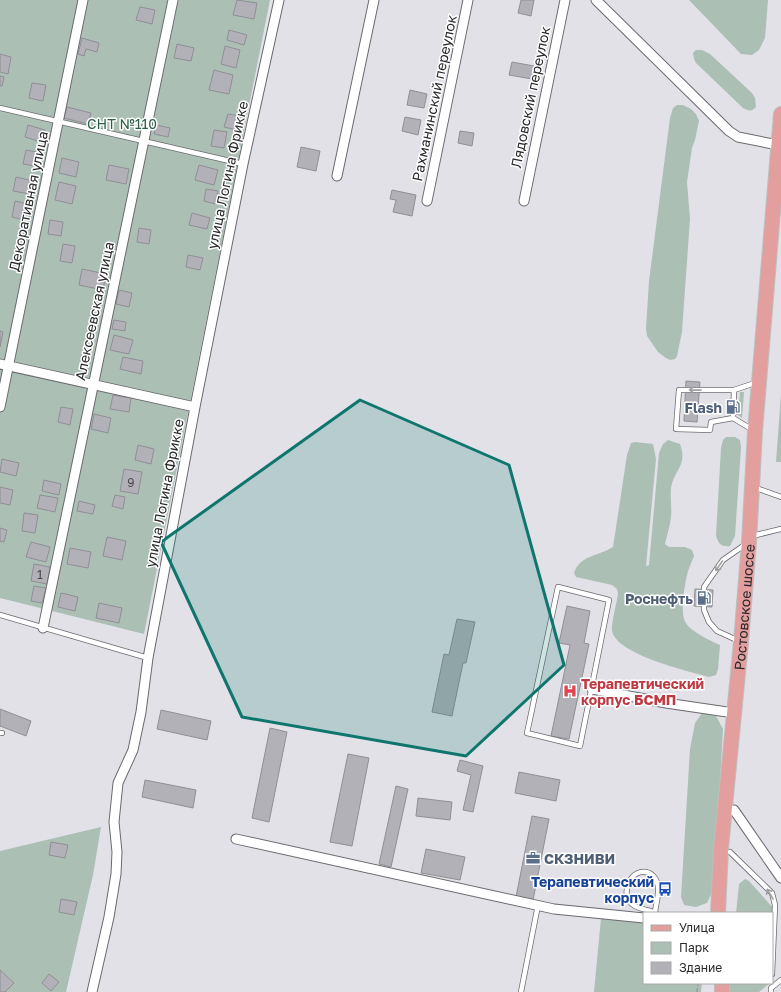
<svg xmlns="http://www.w3.org/2000/svg" width="781" height="992" viewBox="0 0 781 992" font-family="'Golos Text',sans-serif">
	<rect width="100%" height="100%" fill="#e2e1e8"/>
	<!-- green -->
	<path fill="#acbfb5" d="M0 0H270L144 634 0 598Z
		M689 0H768L765 38 759 50 752 55 741 54Z
		M696 50H702L710 54 752 93 755 98 756 107C751 112 749 111 743 108L696 63 694 59 693 53Z
		M677 105H683L691 109 696 114 699 121 695 140 692 148 687 182 690 219 682 332 677 356 675 359 670 360 666 358 658 352 647 336 646 328 649 281 670 118 673 108Z
		M740 392H744L742 418 738 415Z
		M781 394V462H776Z
		M726 437H735L740 440 741 448 735 536 730 546C721 547 718 544 716 535L721 448 723 440Z
		M668 440 680 444C688 466 674 469 671 488 670 498 672 507 671 517 670 526 667 535 665 544L669 547H685L692 550 694 556C692 561 690 566 688 571 685 583 679 613 686 623 690 631 711 641 720 645L718 669 716 675 709 677C688 671 617 655 612 631 611 625 617 601 618 594L617 589 612 585 576 577 574 573C580 555 599 556 613 547L627 455 631 443 635 442 653 444 656 459 646 566 649 565 659 453 663 444Z
		M702 713 716 716 723 729 714 888 707 903 696 907 684 905 681 897 690 749 695 723Z
		M101 827 93 875 66 992H0V851Z
		M745 879 749 881 774 909 772 924V913H736L739 884Z
		M601 918 644 922V983H702L701 992H594Z
		M729 983H770L759 992H729Z"/>
	<!-- building -->
	<path fill="#b1b1b7" stroke="#8f8f95" d="M237 0 257 3 254 19 233 15Z
		M521 0H534L531 16 518 13Z
		M140 7 155 10 152 24 136 20Z
		M229 30 247 35 244 45 227 40Z
		M82 38 99 43 97 52 86 49 84 56 78 54Z
		M177 44 194 48 191 61 174 58Z
		M225 46 240 50 236 68 221 64Z
		M0 54 11 57 8 74 0 72Z
		M512 62 534 66 532 79 509 75Z
		M214 70 233 75 229 94 209 90Z
		M0 76 4 77 2 86H0Z
		M32 83 46 85 43 101 29 98Z
		M410 90 427 94 424 108 407 105Z
		M67 107 91 113 88 124 64 118Z
		M228 114 240 116 237 130 224 127Z
		M405 117 421 120 418 135 402 131Z
		M28 125 45 130 41 142 25 137Z
		M156 125 170 128 168 137 154 134Z
		M214 130 227 132 224 148 211 146Z
		M460 131 474 133 472 146 458 143Z
		M301 147 320 151 316 171 297 167Z
		M26 150 37 152 35 166 23 164Z
		M62 158 79 162 76 177 59 173Z
		M109 165 129 169 126 184 106 180Z
		M199 165 218 170 214 185 195 180Z
		M16 177 33 181 30 194 13 191Z
		M59 182 76 186 72 204 55 200Z
		M206 189 218 191 215 204 204 201Z
		M392 190 416 195 412 216 393 212 396 200 390 199Z
		M15 201 32 205 28 221 12 217Z
		M192 213 210 218 207 229 189 225Z
		M50 220 63 222 61 236 48 234Z
		M139 228 151 230 149 244 137 242Z
		M63 244 75 246 72 263 60 261Z
		M188 255 203 258 200 270 186 267Z
		M82 269 106 274 103 290 79 285Z
		M119 290 132 293 129 307 116 304Z
		M114 320 126 322 125 331 112 329Z
		M0 331 3 332 0 347Z
		M114 335 133 340 129 354 110 350Z
		M123 357 143 361 141 374 120 369Z
		M686 381 700 382 697 422 684 421Z
		M113 395 131 398 129 412 110 409Z
		M729 400 739 401 738 414 727 413Z
		M61 407 73 409 70 425 58 422Z
		M94 414 111 418 108 433 91 429Z
		M138 445 154 449 151 464 135 460Z
		M2 459 19 463 16 476 0 472Z
		M124 469 142 472 138 494 120 491Z
		M44 480 61 484 59 495 42 491Z
		M0 487 13 490 10 505 0 503Z
		M40 495 58 498 55 512 37 508Z
		M115 495 125 497 123 509 112 506Z
		M79 501 95 505 93 514 77 511Z
		M24 513 38 515 35 533 22 531Z
		M0 528 7 530 4 542 0 541Z
		M107 537 126 541 122 560 103 556Z
		M31 542 50 547 46 562 26 557Z
		M70 548 91 552 88 568 67 564Z
		M34 564 50 567 47 584 31 581Z
		M34 586 46 588 42 603 31 601Z
		M695 589 713 590 712 607 694 606Z
		M61 593 78 597 75 611 58 607Z
		M99 603 122 608 119 623 96 618Z
		M567 606 590 611 584 643 589 644 569 739 551 736 570 645 559 643Z
		M457 619 475 622 466 663H463L452 716 432 712 444 654 449 655Z
		M0 709 31 721 26 736 0 726Z
		M161 710 211 721 207 740 157 729Z
		M270 728 287 732 269 822 252 818Z
		M348 754 369 758 352 846 330 842Z
		M460 760 483 766 473 812 463 810 471 775 457 771Z
		M519 772 560 780 556 801 515 793Z
		M145 780 196 790 193 808 142 797Z
		M396 786 408 789 391 867 379 864Z
		M418 798 452 802 450 820 416 816Z
		M532 816 549 819 533 900 516 897Z
		M51 842 68 845 65 858 49 855Z
		M426 849 465 857 460 880 421 873Z
		M61 899 77 902 74 915 59 912Z
		M0 970 14 983 5 992H0Z
		M49 974 59 982 51 991 42 983Z"/>
	<g fill="none" stroke-linecap="round" stroke-linejoin="round">
		<defs>
			<path id="lane" d="M0 108 243 164
				M733 418 711 422 710 430 676 429 679 390H734
				M753 430 733 418 734 390 758 382
				M759 489 781 497
				M756 535 781 529
				M558 587 609 600 580 746 527 733Z
				M0 615 148 658
				M739 641 717 631 709 622 704 610V587L723 560 746 544
				M0 733H2
				M730 852 772 893 775 905 772 974
				M655 912C656 904 659 895 658 887 656 867 631 866 627 889 626 894 627 899 631 903 637 910 648 909 656 913
				M521 992 538 905
				M771 992V988L781 980"/>
			<path id="street" d="M596 0 729 131 738 137 778 145
				M337 176 374 0
				M427 201 468 0
				M524 201 565 0
				M0 364 195 407
				M0 407 83 0
				M43 628 173 0
				M592 689 666 703 734 713
				M734 810 781 878
				M236 839 554 909 644 918
				M92 992 109 917 116 874 117 852 114 822 118 783 133 750 141 712 148 658 195 407 243 164 279 0"/>
			<g id="primary">
				<path id="s1" d="M718 913 721 848 741 642 749 542 755 431 781 114"/>
				<path d="M722 992V983"/>
			</g>
		</defs>
		<!-- lane casing -->
		<use href="#lane" stroke="#6a6a6f" stroke-width="6"/>
		<!-- street casing -->
		<use href="#street" stroke="#6a6a6f" stroke-width="11"/>
		<!-- primary casing -->
		<use href="#primary" stroke="#bfbebf" stroke-width="16"/>
		<!-- path -->
		<path stroke="#99989d" stroke-width="1.5" stroke-dasharray="4 2" stroke-linecap="butt" d="M697 992 698 983"/>
		<!-- lane -->
		<use href="#lane" stroke="#fff" stroke-width="4.5"/>
		<!-- street -->
		<use href="#street" stroke="#fff" stroke-width="9"/>
		<!-- primary -->
		<use href="#primary" stroke="#e39f9e" stroke-width="14"/>
	</g>
	<!-- one-way arrows -->
	<defs><path id="oneway-shaft" d="M-6 0H5M1.5-3L5.5 0L1.5 3" fill="none" stroke-width="1.6" stroke-linecap="round" stroke-linejoin="round"/></defs>
	<g stroke="#9f9ea0">
		<use href="#oneway-shaft" transform="translate(695 390) rotate(-179)"/>
		<use href="#oneway-shaft" transform="translate(719 566) rotate(124)"/>
		<use href="#oneway-shaft" transform="translate(770 894) rotate(-121)"/>
	</g>
	<!-- marked area -->
	<path fill="#0f766e" fill-opacity="0.2" stroke="#0f766e" stroke-width="3" stroke-linejoin="round" d="M360 400 509 465 564 665 466 756 242 717 161 542Z"/>
	<!-- icons -->
	<defs>
		<symbol id="fuel-bare" viewBox="-9 -9 18 18"><path d="M-5.5-6h7V0h2V4h1.3V-2.5L3-4.5l.8-.8L6-3V5H2.5V1h-1V6h-7ZM-4.2-4.7v3.2H.2V-4.7Z" fill="#5c6f8a" stroke="#fff" stroke-width="2.5" paint-order="stroke"/></symbol>
		<symbol id="hospital-bare" viewBox="-9 -9 18 18"><path d="M-5-5h3v3.5h4V-5h3V5h-3V1.5h-4V5h-3Z" fill="#e0444e" stroke="#fff" stroke-width="2.5" paint-order="stroke"/></symbol>
		<symbol id="office-bare" viewBox="-9 -9 18 18"><path d="M-6-3h4V-5.5h4V-3h4V5H-6ZM-1-4.5V-3h2v-1.5ZM-6 0V1H6V0Z" fill="#5c6f8a" stroke="#fff" stroke-width="2.5" paint-order="stroke"/></symbol>
		<symbol id="bus-bare" viewBox="-9 -9 18 18"><path d="M-5-6H5V4H4V6H2V4H-2V6H-4V4H-5ZM-3.5-4V0h7V-4ZM-3.5 1.2v1.5H-2V1.2ZM2 1.2v1.5H3.5V1.2Z" fill="#1a4fb4" stroke="#fff" stroke-width="2.5" paint-order="stroke"/></symbol>
	</defs>
	<g fill-rule="evenodd">
		<use href="#fuel-bare" x="723" y="397" width="20" height="20"/>
		<use href="#fuel-bare" x="694" y="588" width="20" height="20"/>
		<use href="#hospital-bare" x="560" y="681" width="20" height="20"/>
		<use href="#office-bare" x="523" y="848" width="20" height="20"/>
		<use href="#bus-bare" x="655" y="879" width="20" height="20"/>
	</g>
	<g text-anchor="middle" dominant-baseline="central" stroke-width="3" stroke-linejoin="round" paint-order="stroke">
		<!-- number labels -->
		<g font-size="12" fill="#4b4a4e">
			<text x="131" y="482">9</text>
			<text x="40" y="574">1</text>
		</g>
		<!-- street labels -->
		<g font-size="14" fill="#29282b" stroke="#fff">
			<text transform="translate(530 97) rotate(-78)">Лядовский переулок</text>
			<text transform="translate(434 98) rotate(-78)">Рахманинский переулок</text>
			<text transform="translate(227 175) rotate(-78)">улица Логина Фрикке</text>
			<text transform="translate(28 201) rotate(-78)">Декоративная улица</text>
			<text transform="translate(94 311) rotate(-78)">Алексеевская улица</text>
			<text transform="translate(164 493) rotate(-79)">улица Логина Фрикке</text>
			<text stroke="none"><textPath href="#s1" startOffset="307">Ростовское шоссе</textPath></text>
		</g>
		<!-- park labels -->
		<g font-size="14" fill="#2a6047" stroke="#fff">
			<text x="122" y="123">СНТ №110</text>
		</g>
		<!-- service labels -->
		<g font-size="14" font-weight="bold" fill="#4e5e75" stroke="#fff" text-anchor="end">
			<text x="722" y="407">Flash</text>
			<text x="693" y="598">Роснефть</text>
			<text x="544" y="858" text-anchor="start">СКЗНИВИ</text>
		</g>
		<!-- health labels -->
		<g font-size="14" font-weight="bold" fill="#be3a42" stroke="#fff" text-anchor="start">
			<text x="581" y="683">Терапевтический<tspan x="581" dy="16">корпус БСМП</tspan></text>
		</g>
		<!-- transit labels -->
		<g font-size="14" font-weight="bold" fill="#164399" stroke="#fff" text-anchor="end">
			<text x="654" y="881">Терапевтический<tspan x="654" dy="16">корпус</tspan></text>
		</g>
	</g>
	<!-- legend -->
	<rect x="643" y="912" width="130" height="72" fill="#ffffff" stroke="#a9a9aa"/>
	<rect x="651" y="925" width="20" height="6" fill="#e39f9e" stroke="#a9a9aa"/>
	<text x="679" y="932" font-size="12" fill="#29282b">Улица</text>
	<rect x="651" y="942" width="20" height="12" fill="#acbfb5" stroke="#a9a9aa"/>
	<text x="679" y="952" font-size="12" fill="#29282b">Парк</text>
	<rect x="651" y="962" width="20" height="12" fill="#b1b1b7" stroke="#a9a9aa"/>
	<text x="679" y="972" font-size="12" fill="#29282b">Здание</text>
</svg>
